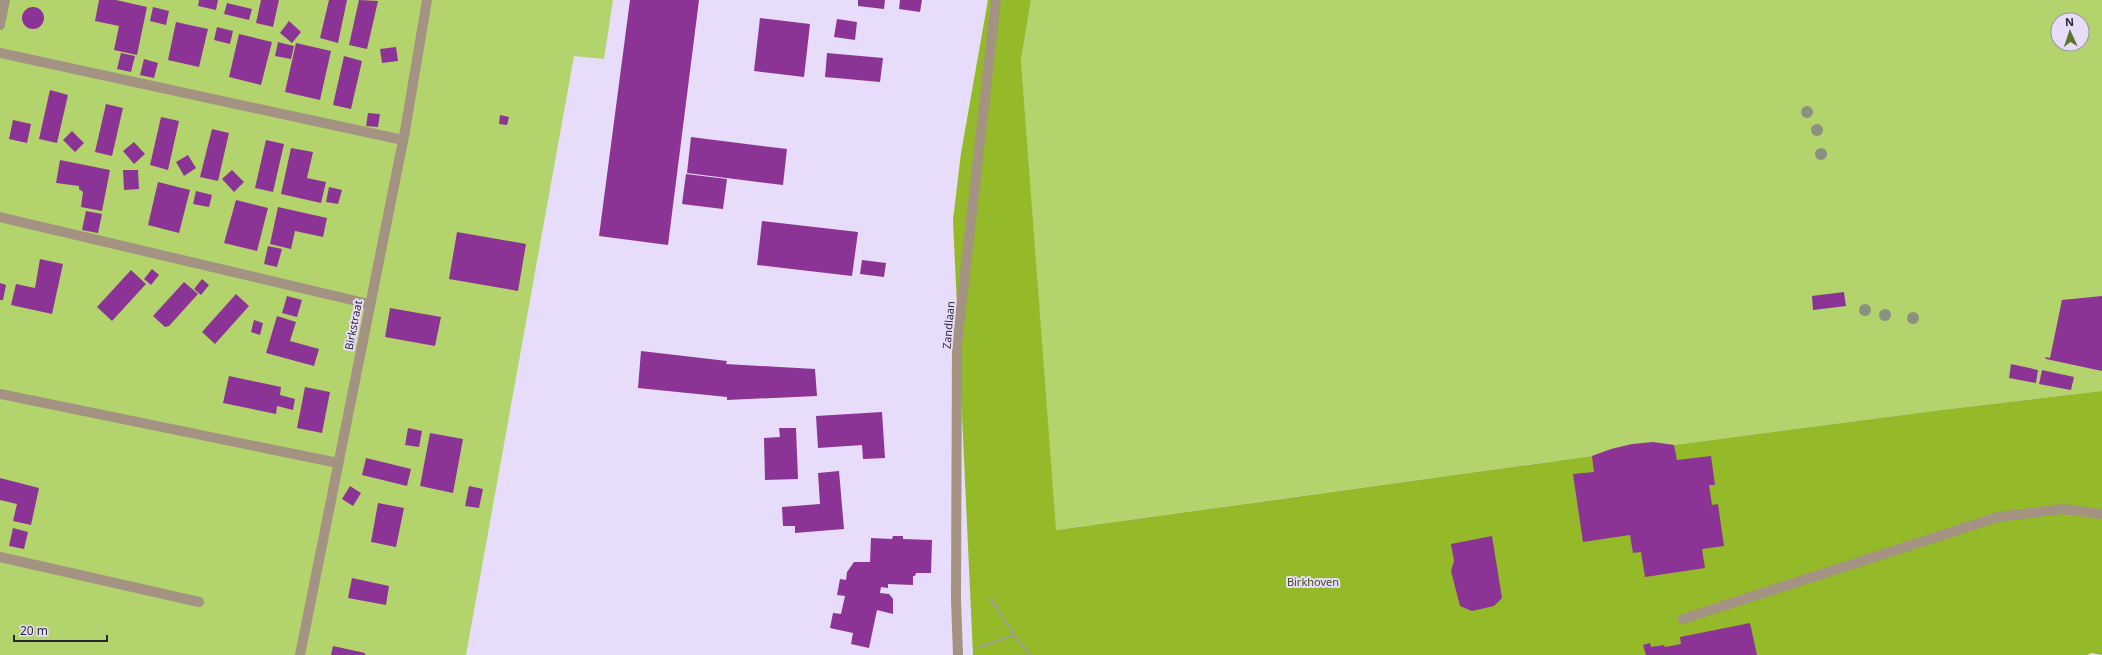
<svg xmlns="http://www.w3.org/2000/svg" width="2102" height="655" viewBox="0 0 2102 655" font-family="'Noto Sans',sans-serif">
	<rect width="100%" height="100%" fill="#e7dcf9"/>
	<!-- green -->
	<path fill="#b3d46c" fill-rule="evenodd" d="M0 0H613L604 59 574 56 466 655H0Z
		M1031 0H2102V391L1941 410 1674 445C1644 441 1620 445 1592 456L1055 530 1021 60ZM2058 20H2082V44H2058Z"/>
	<!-- forest -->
	<path fill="#94ba29" d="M988 0H1031L1021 60 1056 530 1592 456C1620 445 1644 441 1674 445L1941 410 2102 391V655L2092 653 2087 655H973L953 220 961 153Z"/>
	<!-- building -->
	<path fill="#8c3495" d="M99 0H116L147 7 137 55 114 50 119 26 95 21Z
		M199 0H218L216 10 198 6Z
		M261 0H279L273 27 256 23Z
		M329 0H347L338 43 320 38Z
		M359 0 378 1 367 49 349 45Z
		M630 0H699L668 245 599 236Z
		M858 0H885L884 9 858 6Z
		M900 0H922L920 12 899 9Z
		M227 3 252 9 249 20 224 14Z
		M22 18a11 11 0 1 1 22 0a11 11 0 1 1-22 0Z
		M153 7 169 11 166 25 150 21Z
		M760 18 810 24 804 77 754 71Z
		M837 19 857 22 855 40 834 37Z
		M289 21 301 32 292 43 280 33Z
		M176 22 208 29 199 67 168 60Z
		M217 27 233 31 230 44 214 40Z
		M239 34 272 42 261 85 229 77Z
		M278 42 294 46 291 59 275 56Z
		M296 43 331 51 320 100 285 92Z
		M396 47 398 61 382 63 380 49Z
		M121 53 135 56 131 72 117 69Z
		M827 53 883 58 880 82 825 77Z
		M344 56 362 61 351 109 333 105Z
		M144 59 158 63 154 78 140 75Z
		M50 90 68 95 57 143 39 139Z
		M106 104 123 108 112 156 95 152Z
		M368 113 380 114 378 127 366 126Z
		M500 115 509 117 507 125 499 124Z
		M161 117 179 121 168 170 150 165Z
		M13 120 31 124 27 143 9 139Z
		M212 129 229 133 218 181 200 177Z
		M72 131 84 143 75 152 63 140Z
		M691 137 787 149 783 185 687 173Z
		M266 140 284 144 273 192 255 188Z
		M134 142 145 154 134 164 123 151Z
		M291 148 313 152 307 178 326 182 321 203 281 194Z
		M188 155 196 168 184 176 176 162Z
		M60 160 110 170 102 211 81 207 83 192 79 189V186L56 183Z
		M123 170H138L139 189 124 190Z
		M232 170 244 182 234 192 222 179Z
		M686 174 727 179 723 209 682 204Z
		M158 182 190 190 179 233 148 225Z
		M329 187 342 190 338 204 326 202Z
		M196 191 212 195 209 207 193 204Z
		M236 200 268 208 257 251 224 243Z
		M278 207 327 218 323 237 295 231 291 249 270 244Z
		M86 211 102 214 98 233 82 230Z
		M762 221 858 232 852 276 757 265Z
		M457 232 526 244 518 291 449 279Z
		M268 246 282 249 277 267 264 264Z
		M40 259 63 264 52 314 11 305 16 284 35 288Z
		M862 260 886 263 884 277 860 274Z
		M152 269 159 275 151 285 144 279Z
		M131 270 146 284 112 321 97 307Z
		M202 279 209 285 201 295 194 289Z
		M184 282 198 294 169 326 165 327 153 316Z
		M0 283 6 285 3 300H0Z
		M1844 292 1846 306 1813 310 1812 296Z
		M236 294 249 306 215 344 202 332Z
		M287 296 302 300 297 317 282 313Z
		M2102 296V371L2046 359 2045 357 2050 358 2062 300Z
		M390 308 441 317 435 346 385 337Z
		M277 316 296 322 290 341 319 349 314 366 266 353Z
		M254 320 263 323 260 335 251 332Z
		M641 351 727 361 726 364 815 369 817 396 727 400V397L638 388Z
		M2011 364 2038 370 2036 383 2009 378Z
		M2042 370 2074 377 2071 390 2039 384Z
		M229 376 281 387 280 395 295 399 293 410 277 406 276 414 223 403Z
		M305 387 330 392 322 433 297 428Z
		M882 412 885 458 863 459 862 445 818 448 816 416Z
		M408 428 422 431 419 447 405 445Z
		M779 428H796L798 479 765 480 764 438 780 437Z
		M430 433 463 439 453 493 420 486Z
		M1653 442 1674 445 1677 460 1711 456 1715 485H1709L1712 505 1718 504 1724 546 1702 549 1705 568 1645 577 1641 552 1633 553 1630 535 1583 542 1573 474 1594 472 1592 456 1611 449 1632 444Z
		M366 458 411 469 407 486 362 475Z
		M839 471 844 529 795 533V526H783L782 507 820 504 818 473Z
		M0 478 39 488 31 525 13 521 17 504 0 500Z
		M350 486 361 493 353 506 342 499Z
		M469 486 483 489 479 508 465 506Z
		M378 503 404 508 396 547 371 542Z
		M13 528 28 532 24 549 9 546Z
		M893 536H903V539L932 540 931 573H916L915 576H913V585L888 584V588L881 587 880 593 889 594 893 599V614L877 610 869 648 851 644 853 633 830 628 833 613 841 614 845 596 837 595 840 579 846 580 847 572 854 562H870L871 538 892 539Z
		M1492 536 1502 598 1494 606 1472 611 1460 606 1451 571 1454 561 1451 544Z
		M352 578 389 586 386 605 348 598Z
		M1750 623 1757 655H1646L1643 645 1650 643 1651 647 1664 645 1665 647 1681 644 1680 637Z
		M333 646 365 653V655H331Z"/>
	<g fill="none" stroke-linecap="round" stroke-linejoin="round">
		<!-- path -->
		<path stroke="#a096af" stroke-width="2.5" stroke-dasharray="4 2" stroke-linecap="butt" d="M991 599 1014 635 1030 655
			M979 647 1014 635"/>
		<!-- service -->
		<path stroke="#a49283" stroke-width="10" d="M0 25 5 0
			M0 53 403 140
			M0 217 369 304
			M0 394 338 463
			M0 557 199 602
			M1683 619 1998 517 2062 509 2102 514
			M300 655 405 131 427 0"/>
		<!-- minor -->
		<path stroke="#a49283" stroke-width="10" d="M958 655 956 600 957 344 996 0"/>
	</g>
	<!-- trees -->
	<g fill="#8c9080">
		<circle cx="1807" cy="112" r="6"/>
		<circle cx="1817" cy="130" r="6"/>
		<circle cx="1821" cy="154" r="6"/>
		<circle cx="1865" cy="310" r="6"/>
		<circle cx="1885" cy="315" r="6"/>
		<circle cx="1913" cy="318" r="6"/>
	</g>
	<g text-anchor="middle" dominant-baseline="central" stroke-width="4" stroke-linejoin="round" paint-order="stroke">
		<!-- street labels -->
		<g font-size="11" fill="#2d2537" stroke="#e7dcf9">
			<text transform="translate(353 325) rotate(-79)">Birkstraat</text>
			<text transform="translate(948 325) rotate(-85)">Zandlaan</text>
		</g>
		<!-- park labels -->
		<g font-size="11" fill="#42521d" stroke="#e7dcf9">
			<text x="1313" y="581">Birkhoven</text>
		</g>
	</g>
	<!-- north arrow -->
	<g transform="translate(2070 32) rotate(357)"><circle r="19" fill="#e7dcf9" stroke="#9d93ab"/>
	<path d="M0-3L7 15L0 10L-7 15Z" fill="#5f7527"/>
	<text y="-6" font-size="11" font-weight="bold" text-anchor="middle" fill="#2d2537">N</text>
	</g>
	<!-- scale -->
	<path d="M14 635v6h93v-6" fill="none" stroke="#2d2537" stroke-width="2"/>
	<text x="20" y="635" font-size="12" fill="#2d2537" stroke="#e7dcf9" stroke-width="3" paint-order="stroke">20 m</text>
</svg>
